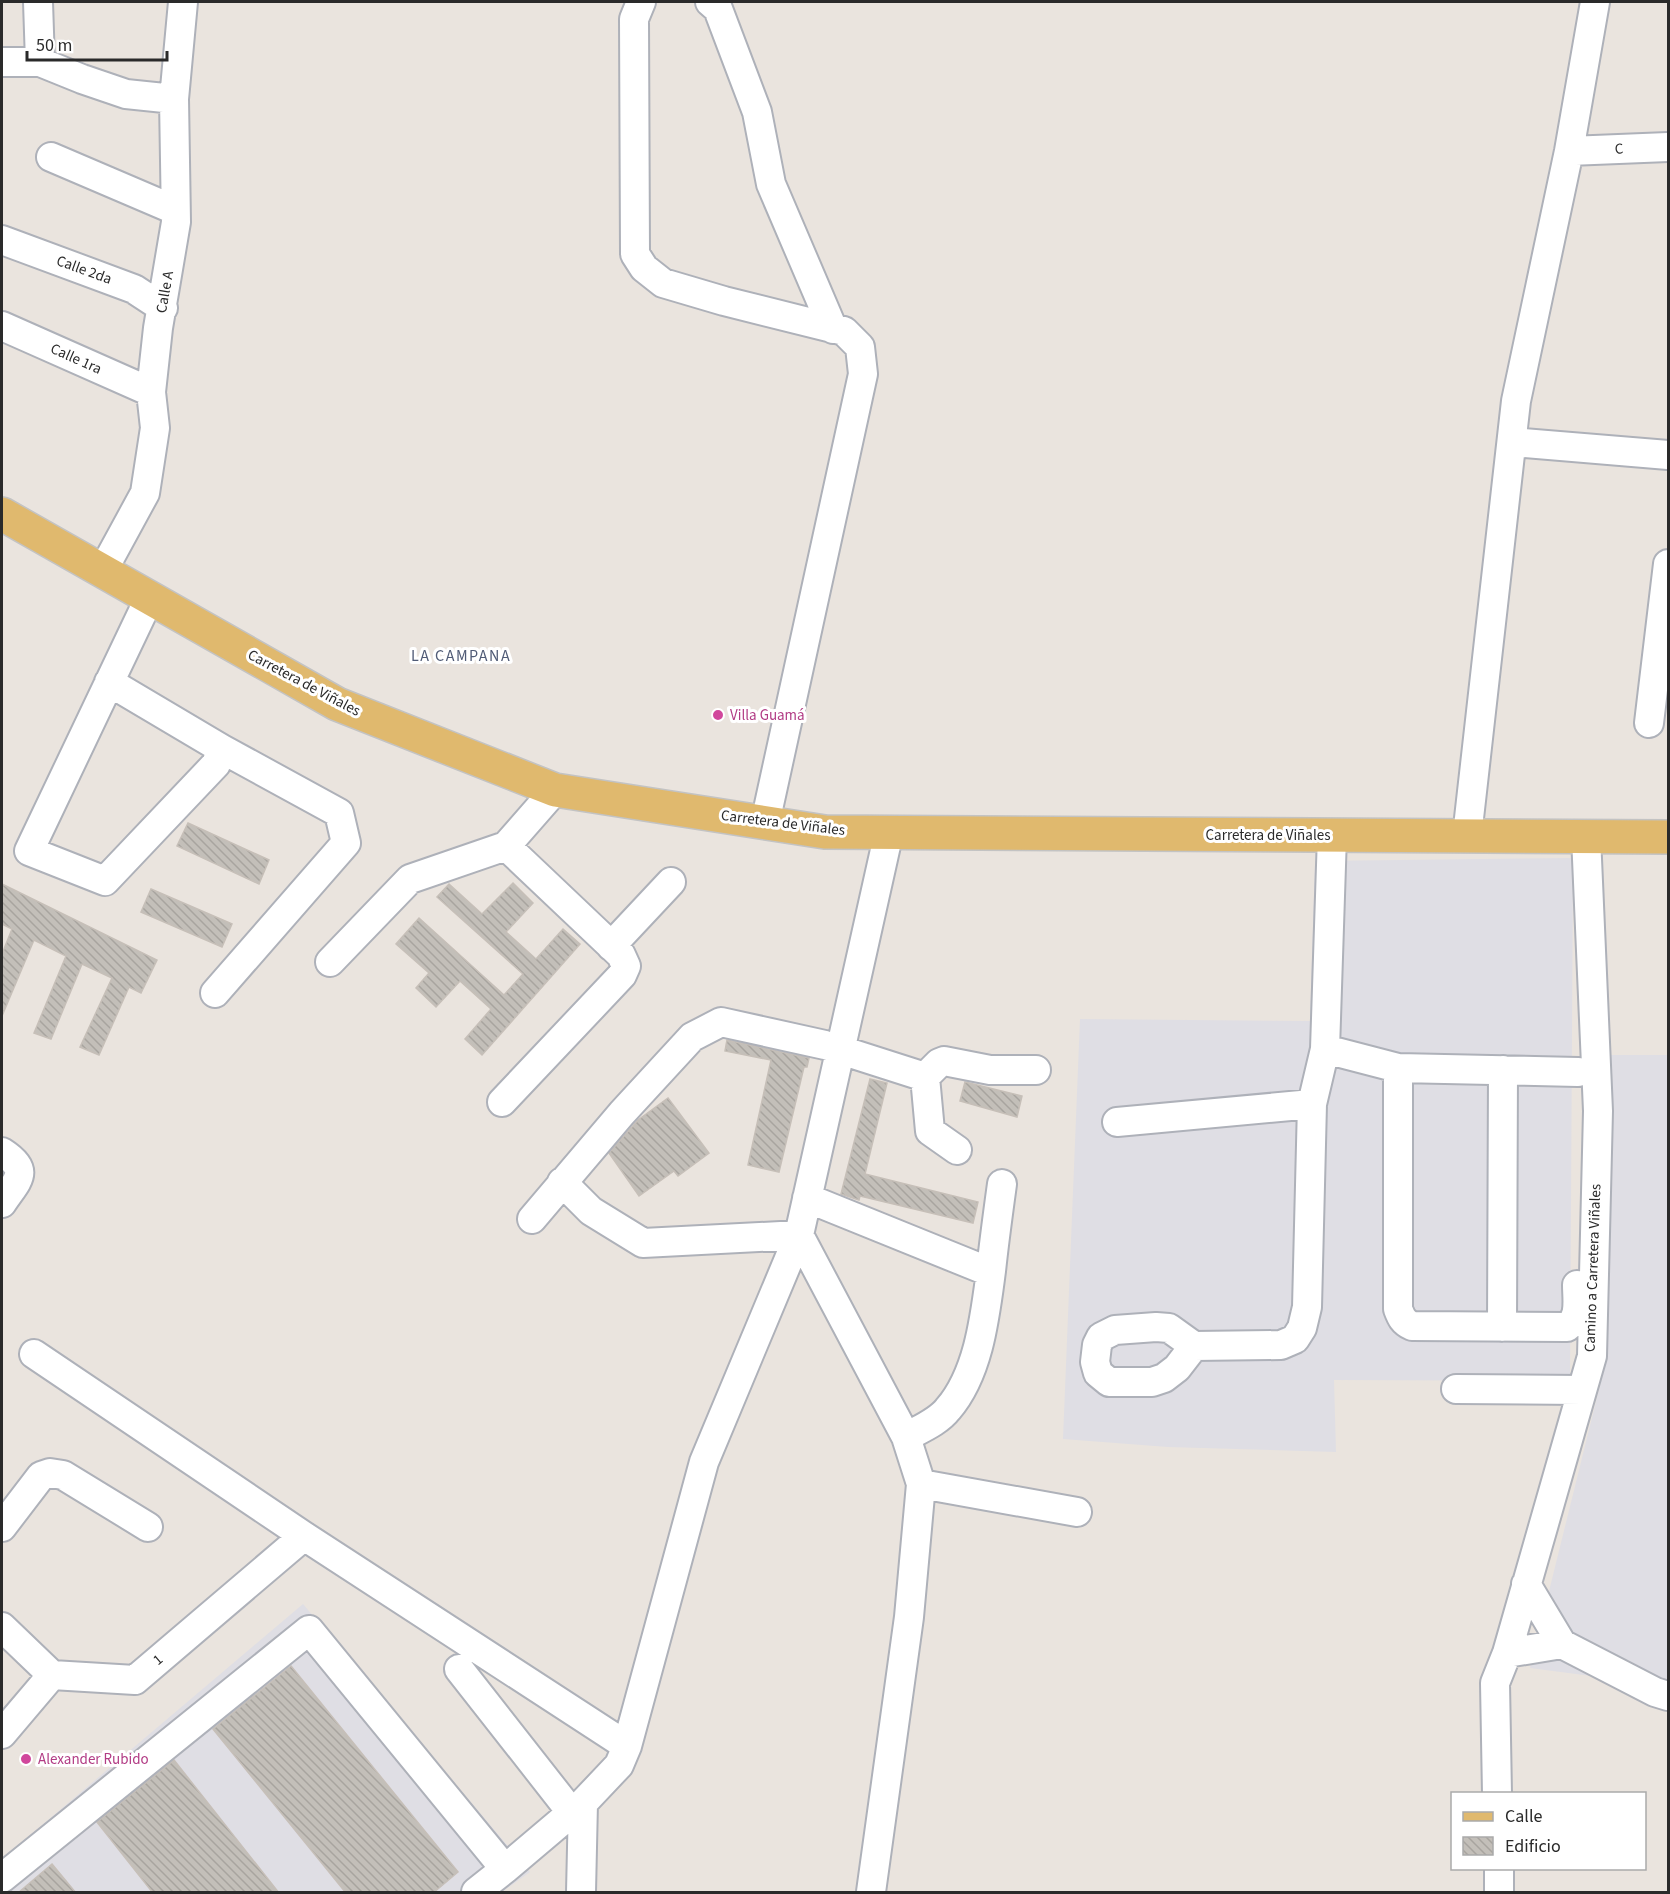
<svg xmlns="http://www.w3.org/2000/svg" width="1670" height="1894" viewBox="0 0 1670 1894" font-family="'Source Sans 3',sans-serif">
	<defs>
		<pattern id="building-back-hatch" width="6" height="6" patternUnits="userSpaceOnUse" patternTransform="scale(1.5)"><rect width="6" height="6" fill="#c3bfb9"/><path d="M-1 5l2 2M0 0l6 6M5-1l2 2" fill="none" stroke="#a8a49f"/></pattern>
	</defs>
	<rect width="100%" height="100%" fill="#eae4de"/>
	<!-- industrial -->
	<path fill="#dfdee4" d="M1573 858 1570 1381 1334 1380 1336 1452 1168 1447 1063 1439 1080 1019 1310 1021 1315 861Z
		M1609 1055H1668V1686L1530 1668 1608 1353Z
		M303 1604 530 1872 502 1892H2V1859Z"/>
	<!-- building -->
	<path fill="url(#building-back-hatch)" stroke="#c6bfb8" stroke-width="1.5" d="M188 823 269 860 259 884 177 846Z
		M513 883 533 903 506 932 536 959 563 929 580 944 482 1055 465 1039 491 1009 460 981 436 1007 416 988 429 973 396 944 419 918 504 995 523 974 437 897 449 884 482 914Z
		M2 884 157 960 141 993 129 987 99 1055 80 1047 112 978 82 964 51 1039 34 1033 66 956 34 940 2 1016V954L12 929 2 924Z
		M151 889 232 924 222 947 141 912Z
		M727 1040 809 1058 807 1067H804L779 1172 748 1165 771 1060 725 1051Z
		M870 1079 887 1083 865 1174 978 1202 973 1223 860 1196 859 1200 841 1194Z
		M965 1082 1022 1096 1017 1117 960 1101Z
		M668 1098 709 1153 678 1176 674 1171 639 1196 609 1153 638 1120Z
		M291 1666 458 1872 433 1893H346L213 1729Z
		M174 1760 279 1893H153L97 1822Z
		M52 1864 76 1893H18Z"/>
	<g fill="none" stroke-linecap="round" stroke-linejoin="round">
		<defs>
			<path id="minor" d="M38 2 40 62
				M641 2 634 19 635 254 644 268 663 283 724 301 844 331 860 347 863 374 765 823
				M710 2 718 9 757 112 771 184 833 329
				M2 62H40L82 79 126 94 174 99
				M1569 151 1668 147
				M51 157 175 210
				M2 240 134 289 163 308
				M2 326 151 392
				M1512 442 1668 455
				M102 572 145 493 155 428 151 392 158 328 176 222 174 99 183 2
				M109 682 222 749 216 764 105 881 29 851 149 599
				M1649 723 1668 564
				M1467 836 1516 401 1569 151 1595 2
				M611 946 671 882
				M330 962 410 879 506 846
				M215 993 346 843 339 813 222 749
				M1325 1049 1398 1068V1309C1401 1317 1403 1322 1412 1326L1567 1327C1581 1318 1577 1300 1577 1285
				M1398 1068 1578 1072
				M502 1102 622 975 626 966 621 955 506 846 555 790
				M1117 1122 1312 1104
				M957 1150 930 1131 925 1077 939 1063 944 1061 990 1070H1036
				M2 1152C32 1171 17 1180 2 1203
				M562 1182 591 1211 643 1243 799 1235 906 1437 921 1484 909 1617 871 1892
				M807 1198 990 1272
				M532 1219 622 1113 692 1037 721 1022 825 1045 925 1077
				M1502 1327 1503 1070
				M1194 1346 1177 1368 1164 1378 1152 1382H1109L1098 1373 1095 1362 1097 1345 1101 1337 1115 1330 1156 1327 1169 1328 1194 1346 1281 1345 1295 1339 1302 1328 1307 1307 1312 1104 1325 1049 1332 835
				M34 1354 304 1536 627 1746
				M1456 1389 1582 1390
				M906 1437C920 1429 938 1422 948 1409 979 1373 985 1316 991 1271 994 1242 998 1213 1002 1184
				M921 1484 1077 1512
				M2 1527 41 1476 50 1473 63 1475 148 1527
				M1526 1584 1562 1644 1655 1692 1668 1696
				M2 1627 52 1675
				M1507 1653 1562 1644
				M459 1669 572 1813
				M2 1734 52 1675 135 1680 304 1536
				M1497 1794 1495 1683 1507 1653 1592 1356 1598 1111 1586 836
				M1499 1868V1892
				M505 1869 583 1803 619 1765 627 1746 704 1462 799 1235 889 832
				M2 1878 309 1630 505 1869 476 1892
				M581 1892 583 1803"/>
			<path id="major" d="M2 514 337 704 555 790 825 832 1668 837"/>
		</defs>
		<!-- minor casing -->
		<use href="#minor" stroke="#aeb1b9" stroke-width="32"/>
		<!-- major casing -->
		<use href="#major" stroke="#c3c3c3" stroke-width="36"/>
		<!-- minor -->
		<use href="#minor" stroke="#fff" stroke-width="28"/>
		<!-- major -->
		<use href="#major" stroke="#e0b96e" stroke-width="33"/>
	</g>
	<!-- markers -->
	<g fill="#d1479c" stroke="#fff" stroke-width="2">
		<circle cx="718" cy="715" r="6"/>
		<circle cx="26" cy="1759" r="6"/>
	</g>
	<g text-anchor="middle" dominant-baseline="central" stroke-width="6" stroke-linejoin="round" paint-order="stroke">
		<!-- street labels -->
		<g font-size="15" fill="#2a2a2a" stroke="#fff">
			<text transform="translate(1619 149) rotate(-3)">C</text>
			<text transform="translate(84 270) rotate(20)">Calle 2da</text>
			<text transform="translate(165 292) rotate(-80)">Calle A</text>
			<text transform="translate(76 359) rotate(24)">Calle 1ra</text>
			<text transform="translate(304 683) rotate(28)">Carretera de Viñales</text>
			<text transform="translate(783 823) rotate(7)">Carretera de Viñales</text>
			<text x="1268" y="835">Carretera de Viñales</text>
			<text transform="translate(1593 1268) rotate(-88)">Camino a Carretera Viñales</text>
			<text transform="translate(158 1660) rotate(-40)">1</text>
		</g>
		<!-- hotel labels -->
		<g font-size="15" fill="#b23c85" stroke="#fff" text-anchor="start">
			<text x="730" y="715">Villa Guamá</text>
			<text x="38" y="1759">Alexander Rubido</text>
		</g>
		<!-- neighbourhood labels -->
		<g font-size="16" letter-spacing="1.5" fill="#505b76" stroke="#fff">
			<text x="461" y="656">LA CAMPANA</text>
		</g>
	</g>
	<!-- border -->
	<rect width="1670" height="1894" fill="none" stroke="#2a2a2a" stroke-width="6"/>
	<!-- legend -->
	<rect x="1451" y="1792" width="195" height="78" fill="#ffffff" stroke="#aaaaaa" stroke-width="1.5"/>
	<rect x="1463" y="1812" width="30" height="9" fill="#e0b96e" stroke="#aaaaaa" stroke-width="1.5"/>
	<text x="1505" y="1822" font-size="18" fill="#2a2a2a">Calle</text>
	<rect x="1463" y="1837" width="30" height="18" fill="url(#building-back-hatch)" stroke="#aaaaaa" stroke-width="1.5"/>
	<text x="1505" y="1852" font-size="18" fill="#2a2a2a">Edificio</text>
	<!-- scale -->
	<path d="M27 51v9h140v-9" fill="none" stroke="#2a2a2a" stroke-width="3"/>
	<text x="36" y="51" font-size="18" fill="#2a2a2a" stroke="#ffffff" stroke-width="4.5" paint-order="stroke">50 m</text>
</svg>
